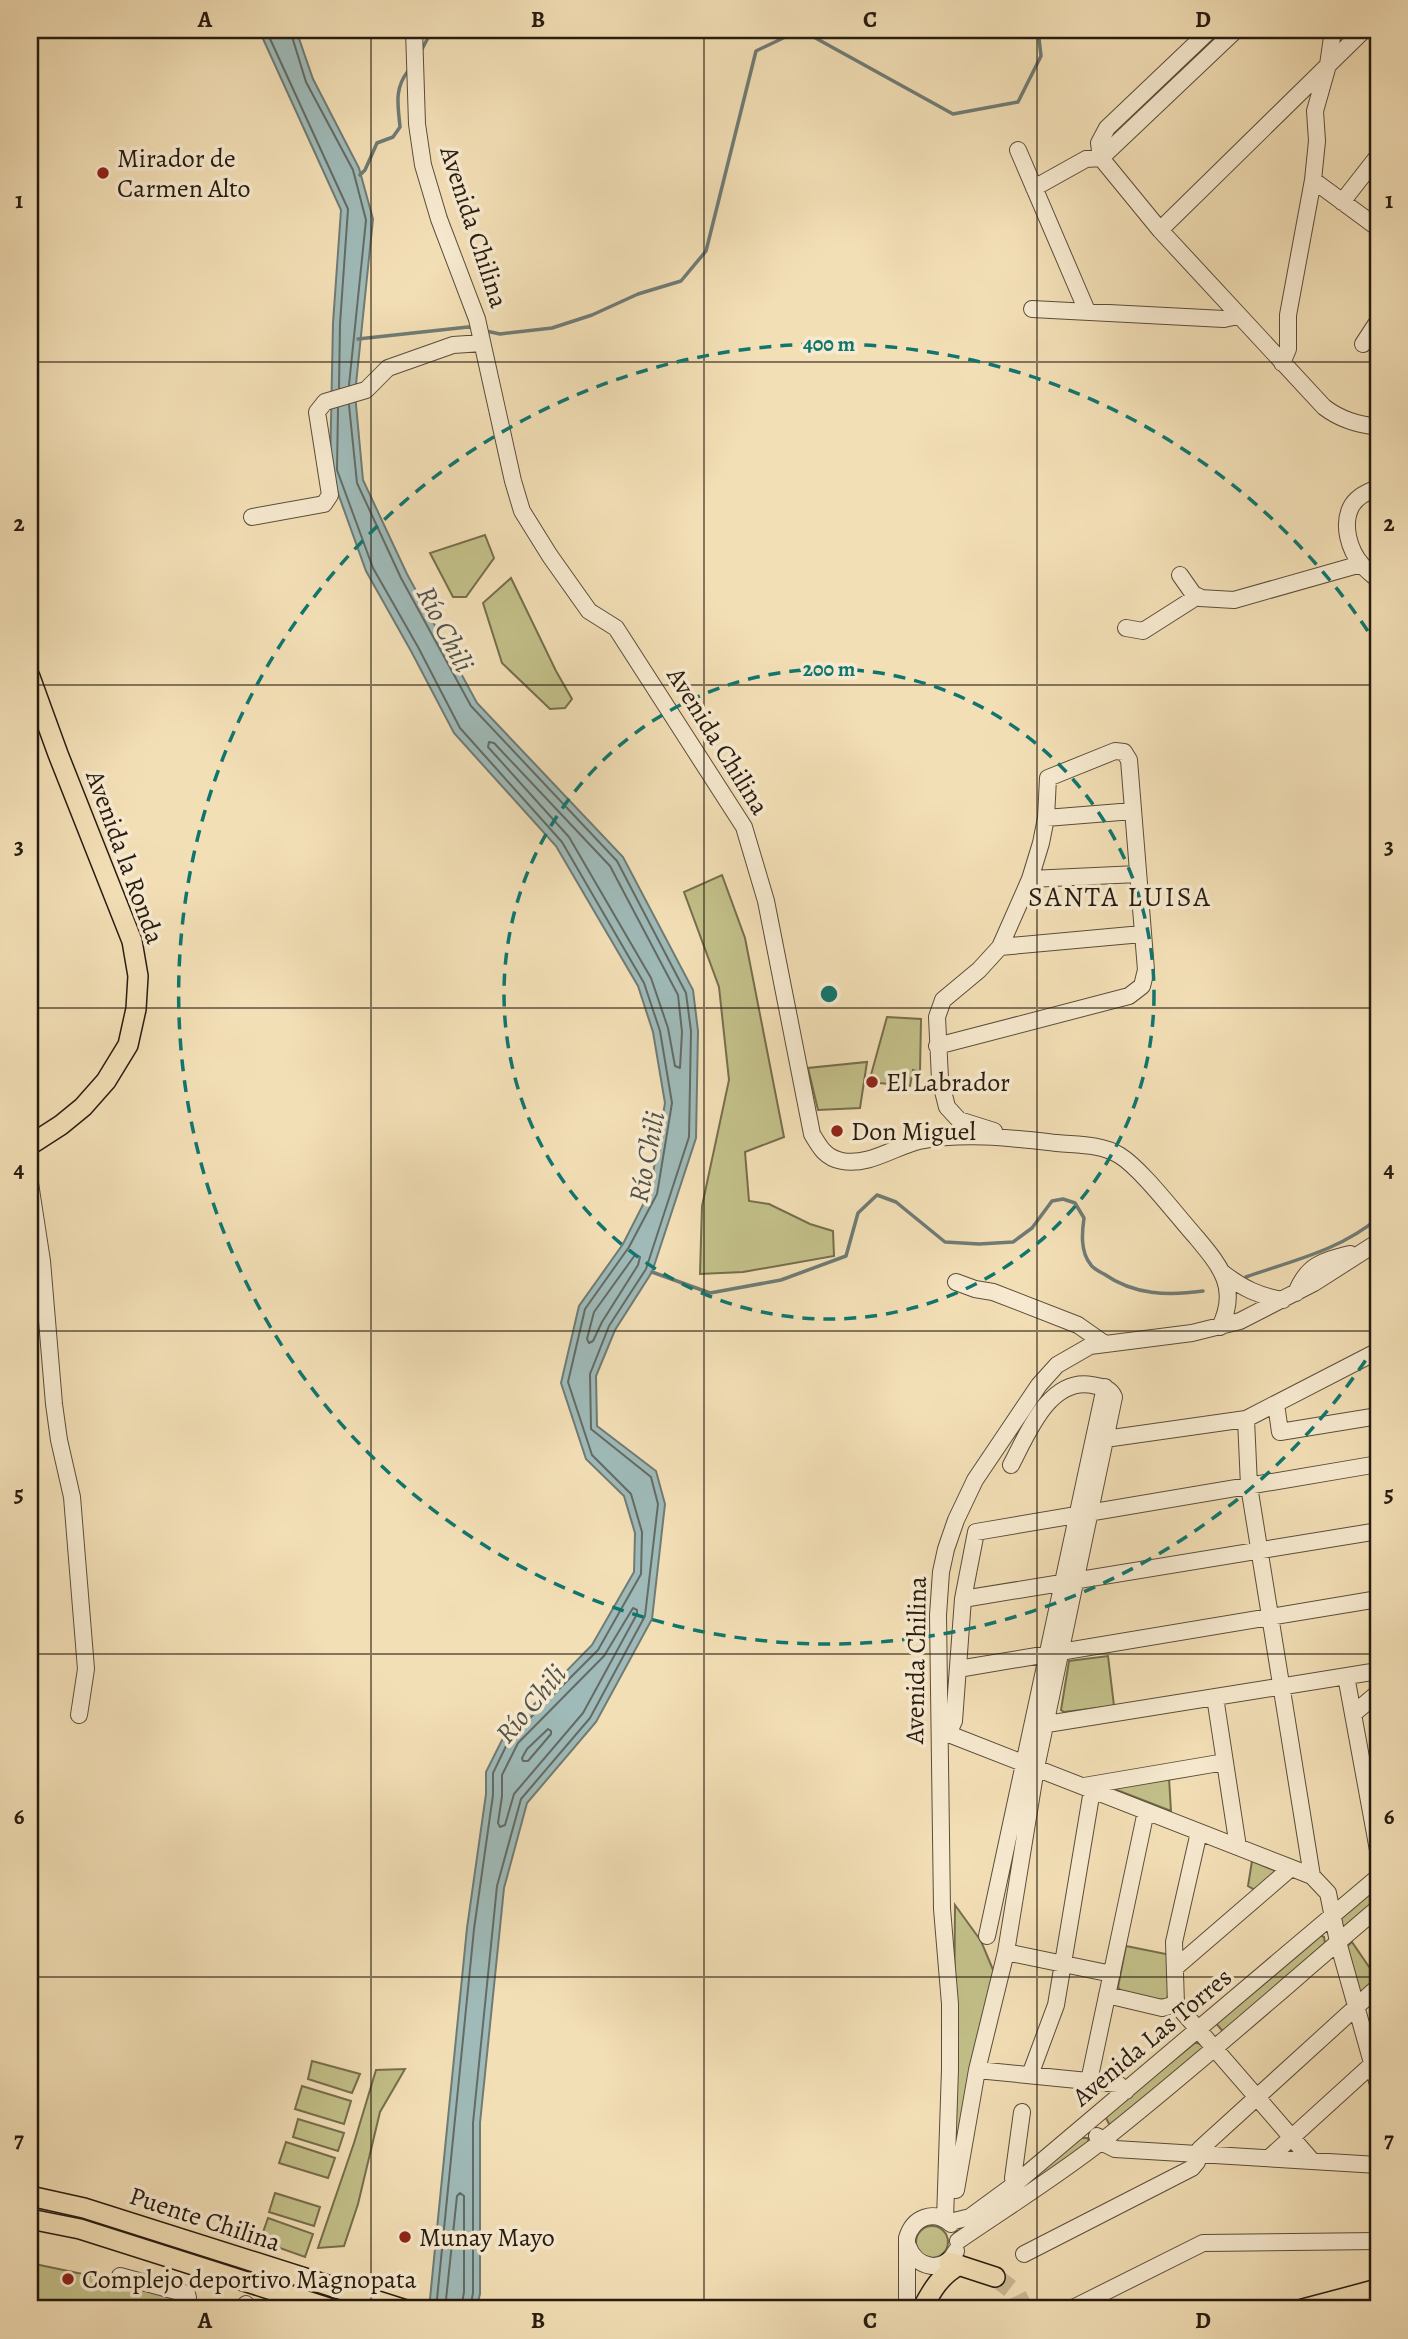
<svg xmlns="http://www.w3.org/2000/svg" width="1408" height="2339" viewBox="0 0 1408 2339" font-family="Alegreya,serif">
	<rect width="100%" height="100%" fill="#f3dfb6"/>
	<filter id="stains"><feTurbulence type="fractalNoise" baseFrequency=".00286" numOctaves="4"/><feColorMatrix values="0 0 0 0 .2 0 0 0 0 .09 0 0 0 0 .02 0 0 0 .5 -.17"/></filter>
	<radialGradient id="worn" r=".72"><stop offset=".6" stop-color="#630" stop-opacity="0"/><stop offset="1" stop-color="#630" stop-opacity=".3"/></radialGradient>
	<!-- green -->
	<path fill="#c3c089" stroke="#756e4d" stroke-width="2" d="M485 535 494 558 466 597H453L430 553Z
		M511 578 556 671 572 699 565 708 550 709 502 663 483 603Z
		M722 875 745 938 784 1137 745 1152 749 1201 769 1204 810 1224 833 1231 834 1256 743 1272 700 1274 702 1206 729 1080 719 987 684 892Z
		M887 1017 921 1019 920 1072 913 1070 910 1086 869 1082Z
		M867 1062 860 1108 818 1110 808 1068Z
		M1108 1656 1114 1706 1064 1712 1061 1710 1069 1661Z
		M1169 1778 1171 1811 1109 1787Z
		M1252 1861 1276 1871 1255 1890 1248 1886Z
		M1378 1884V1899L1343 1930 1335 1922Z
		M955 1905 981 1941 994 1972 953 2162Z
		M1320 1935 1324 1937 1325 1943 1225 2034 1214 2021Z
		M1352 1942 1378 1980 1355 1997 1343 1950Z
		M1126 1946 1171 1955 1170 1994 1164 2001 1121 1991 1118 1987Z
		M1196 2042 1203 2046 1202 2054 1111 2128 1105 2116Z
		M312 2061 360 2074 352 2093 308 2079Z
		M405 2069 380 2112 358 2204 344 2246 318 2248 354 2143 376 2070Z
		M302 2086 351 2101 344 2124 295 2109Z
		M298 2119 344 2133 338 2151 293 2137Z
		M1078 2138H1088L1089 2144 983 2217Z
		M286 2142 335 2158 328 2178 279 2163Z
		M275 2193 320 2207 314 2226 269 2212Z
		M268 2218 313 2234 305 2257 260 2241Z
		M916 2242a16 16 0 1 1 32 0a16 16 0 1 1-32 0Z
		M30 2263 183 2295 178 2309H30Z"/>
	<!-- water -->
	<path fill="#9fbab8" stroke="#6f7b75" stroke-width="2" d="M259 30H296L313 79 359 168 373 219 355 394 363 480 407 574 477 703 623 857 693 990 698 1031 696 1138 652 1272 615 1330 596 1376 597 1426 656 1471 665 1504 652 1619 596 1722 527 1803 504 1888 480 2123V2294L476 2309H429L467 1928 486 1794V1772L505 1734 592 1645 634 1572 635 1533 624 1496 586 1459 561 1383 579 1306 623 1244 650 1191 665 1103 653 1032 638 986 556 846 454 733 411 651 366 571 330 471 333 323 341 210Z"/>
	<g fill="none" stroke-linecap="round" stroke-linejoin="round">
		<!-- shore -->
		<path stroke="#636b64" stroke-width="2" d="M266 30 348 209 340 324 339 388
			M290 30 306 82 353 170 366 220 349 385
			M349 405 357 483 401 578 471 706 617 861 686 993 691 1031 689 1137 646 1269 609 1326 590 1374 591 1429 651 1477 658 1504 645 1616 590 1718 521 1799 497 1886 473 2123V2293L470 2309
			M338 408 337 470 373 568 418 647 460 728 562 842 644 983 660 1031 672 1103 657 1194 629 1247 585 1309 568 1382 592 1455 631 1494 642 1532 641 1574 598 1650 510 1738 493 1773V1795L474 1929 436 2309
			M489 742 494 743 610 866 678 995 682 1032 680 1068 675 1066 668 1028 651 978 569 837 488 747Z
			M635 1255 640 1257 638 1265 602 1322 593 1341 589 1343 587 1339 594 1312Z
			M633 1608 637 1610V1614L583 1713 514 1794 505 1825 500 1827 498 1823 502 1796V1775L518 1743 604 1656Z
			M548 1729 551 1731V1734L528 1761H523L522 1758 527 1749Z
			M445 2309 457 2196 460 2193 464 2196V2292L461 2309"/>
		<!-- stream -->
		<path stroke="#6f7b75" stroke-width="3.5" d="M801 30 953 114 1018 102 1041 56 1038 30
			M420 53 432 30
			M360 175 365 170 377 143 393 137 400 127C398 105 394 89 408 71
			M486 331 500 334 552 328 592 315 638 294 681 281 706 251 756 51 800 30
			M358 339 468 327 475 328
			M652 1272 710 1293 781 1280 846 1256 858 1213 877 1195 896 1202 945 1242 979 1244 1013 1242 1032 1228 1052 1201 1063 1199 1075 1203 1084 1218C1082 1232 1080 1252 1091 1265 1093 1268 1100 1272 1104 1274 1134 1295 1168 1296 1203 1291
			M1246 1277C1291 1261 1341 1250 1378 1218"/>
		<!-- major-tunnel -->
		<path stroke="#cab895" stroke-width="19" stroke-dasharray="19 10" stroke-linecap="butt" d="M995 2277 1016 2293 1024 2309"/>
		<defs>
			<path id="minor" d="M414 30 417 124 423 165 439 219 477 319 513 481 522 511 550 556 589 611 616 628 744 827 766 901 812 1134C820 1148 826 1158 842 1161 869 1166 894 1147 919 1141 964 1132 1012 1138 1057 1143 1078 1145 1101 1144 1119 1155 1142 1169 1177 1216 1196 1237 1221 1267 1239 1288 1220 1327
				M1210 30 1107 128 1099 143 1101 158 1160 230 1324 407C1341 420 1357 424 1378 427
				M1018 150 1087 311
				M1313 180 1378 228
				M1034 188 1086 159 1101 158 1236 30
				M1342 202 1378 156
				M1160 230 1364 30
				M1032 309 1224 319 1238 316
				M1363 344 1378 321
				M1282 363 1288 349V315L1313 180 1317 141 1315 111 1328 65 1333 30
				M1378 488C1369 491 1356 497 1351 507 1342 525 1349 550 1362 565 1366 570 1373 575 1378 580
				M252 517 324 504 330 495 317 412 325 402 366 390 388 368 453 345 482 343
				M1180 575 1194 595 1200 598 1234 600 1361 564
				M1126 628 1143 631 1198 596
				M1046 818 1133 811
				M1030 879 1138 874
				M1000 947 1142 934
				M937 1046 1129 996 1142 986 1146 970 1129 760 1124 752 1115 751 1048 778 1046 818 1041 843 1030 879 1000 947 979 970 943 1000 937 1017 940 1079 947 1107 959 1120 994 1131
				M30 1183 42 1261 54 1404 59 1440 72 1497 86 1669 79 1715
				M1223 1273C1242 1288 1259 1296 1283 1300
				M956 1282 975 1289 993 1292 1078 1325 1105 1344
				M1296 1293C1307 1265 1322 1261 1350 1254
				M1276 1404 1280 1432 1378 1416
				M1246 1419 1249 1486 1312 1876
				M1098 1440 1246 1419 1378 1351
				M963 1599 1378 1531
				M958 1669 1378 1599
				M1346 1676 1378 1850
				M1215 1697 1238 1847
				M1353 1714 1378 1693
				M1047 1724 1378 1671
				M941 1731 1312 1876 1328 1893 1338 1942 1378 2084
				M948 1734 954 1721 963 1599 976 1532 1378 1464
				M1084 1786 1225 1762
				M1199 1832 1174 1942 1176 2004 1312 2161
				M987 1936 1105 1387
				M1006 1952 1112 1974
				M1175 1968 1291 1868
				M1107 1995 1162 2008 1176 2004
				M977 2070 1118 2084 1126 2091
				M1030 2075 1056 2005 1092 1790
				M1089 2081 1146 1811
				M1097 2136 1101 2142 1115 2149 1378 2165
				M1269 2158 1378 2059
				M1015 2184 1013 2178 1022 2112
				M956 2190 977 2070 1006 1952 1036 1768 1114 1397C1110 1387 1101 1387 1092 1385 1049 1377 1027 1435 1011 1465
				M945 2219 950 2069V2004L942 1909 938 1615 941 1572 946 1549 956 1520 975 1480 1039 1385 1057 1365 1090 1346 1192 1333 1240 1321 1314 1283 1378 1242
				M950 2222 970 2217 1015 2184 1378 1877
				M958 2241C1006 2208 1056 2177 1102 2141 1197 2066 1286 1986 1378 1908
				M908 2246C916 2269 944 2274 956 2251
				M1024 2254 1192 2168 1197 2162 1200 2149 1378 1987
				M120 2276 187 2294 188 2298 184 2309
				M244 2309 246 2304
				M907 2309V2238C913 2217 934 2209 951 2224
				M1071 2309 1203 2243 1378 2241"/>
			<path id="major" d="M30 677 58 754 132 941 138 976 136 1009 128 1045 106 1081 83 1107 61 1125 30 1145
				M30 2196 84 2208 403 2309
				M949 2262 995 2277
				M922 2309C932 2290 940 2276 959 2265
				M1303 2309 1378 2289"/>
		</defs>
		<!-- minor casing -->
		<use href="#minor" stroke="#5a4d3a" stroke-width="18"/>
		<!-- major casing -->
		<use href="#major" stroke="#271c11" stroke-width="22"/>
		<!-- minor -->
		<use href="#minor" stroke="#f7ead0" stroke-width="16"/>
		<!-- major -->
		<use href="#major" stroke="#f3dfb6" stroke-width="19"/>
		<defs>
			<path id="major-bridge" d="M30 2219 80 2229 332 2309"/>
		</defs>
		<!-- major-bridge casing -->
		<use href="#major-bridge" stroke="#271c11" stroke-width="22" stroke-linecap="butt"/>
		<!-- major-bridge -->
		<use href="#major-bridge" stroke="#f3dfb6" stroke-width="19"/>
	</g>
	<!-- grid -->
	<path fill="none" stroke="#271c11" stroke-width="2" stroke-opacity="0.55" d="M371 30V2309M704 30V2309M1037 30V2309M30 362H1378M30 685H1378M30 1008H1378M30 1331H1378M30 1654H1378M30 1977H1378"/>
	<!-- distance rings -->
	<g fill="none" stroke="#0f766e" stroke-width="3.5" stroke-dasharray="12 9">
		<circle cx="829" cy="994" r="325"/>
		<path d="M1377 1343A650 650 0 1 1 1377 645"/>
	</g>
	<!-- markers -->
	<g fill="#8f2418" stroke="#f7ead0" stroke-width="2.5">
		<circle cx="103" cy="173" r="7"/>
		<circle cx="872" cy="1082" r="7"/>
		<circle cx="837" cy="1131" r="7"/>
		<circle cx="405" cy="2237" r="7"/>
		<circle cx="68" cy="2279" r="7"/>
	</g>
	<g text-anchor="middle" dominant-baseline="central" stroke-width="7" stroke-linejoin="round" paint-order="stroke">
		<!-- poi labels -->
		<g font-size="26" fill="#271c11" stroke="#f7ead0" text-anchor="start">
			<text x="117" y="158">Mirador de<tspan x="117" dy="30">Carmen Alto</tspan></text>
			<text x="886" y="1082">El Labrador</text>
			<text x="851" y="1131">Don Miguel</text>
			<text x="419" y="2237">Munay Mayo</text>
			<text x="82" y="2279">Complejo deportivo Magnopata</text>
		</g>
		<!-- street labels -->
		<g font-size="26" fill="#271c11" stroke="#f7ead0">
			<text transform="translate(474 227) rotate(72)">Avenida Chilina</text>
			<text transform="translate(718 741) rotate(58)">Avenida Chilina</text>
			<text transform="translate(125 857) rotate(70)">Avenida la Ronda</text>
			<text transform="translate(916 1660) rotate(-89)">Avenida Chilina</text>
			<text transform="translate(1152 2037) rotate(-40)">Avenida Las Torres</text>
			<text transform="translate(205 2219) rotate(18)">Puente Chilina</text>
		</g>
		<!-- water labels -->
		<g font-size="28" font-style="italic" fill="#51534b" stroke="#f7ead0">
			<text transform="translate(445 629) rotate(63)">Río Chili</text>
			<text transform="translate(647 1157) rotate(-79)">Río Chili</text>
			<text transform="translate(531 1704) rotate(-50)">Río Chili</text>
		</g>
		<!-- neighbourhood labels -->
		<g font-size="28" letter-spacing="2" fill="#271c11" stroke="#f7ead0">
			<text x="1120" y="897">SANTA LUISA</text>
		</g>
	</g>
	<circle cx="829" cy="994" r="10" fill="#0f766e" stroke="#f7ead0" stroke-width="3.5"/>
	<g font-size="21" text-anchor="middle" font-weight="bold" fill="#0f766e" stroke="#f7ead0" stroke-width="7" stroke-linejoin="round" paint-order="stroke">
		<text x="829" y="351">400 m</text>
		<text x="829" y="676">200 m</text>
	</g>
	<!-- margin -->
	<rect width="1408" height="2339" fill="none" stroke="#f3dfb6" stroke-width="77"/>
	<rect x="38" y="38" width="1332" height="2262" fill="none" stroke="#271c11" stroke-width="2.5"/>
	<g font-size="23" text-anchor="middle" font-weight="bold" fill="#271c11">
		<text x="205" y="27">A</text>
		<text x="538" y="27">B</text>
		<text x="870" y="27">C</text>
		<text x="1203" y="27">D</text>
		<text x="19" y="208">1</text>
		<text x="1389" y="208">1</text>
		<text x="19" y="531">2</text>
		<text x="1389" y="531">2</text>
		<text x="19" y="854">3</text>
		<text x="1389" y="854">3</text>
		<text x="19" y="1177">4</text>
		<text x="1389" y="1177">4</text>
		<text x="19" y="1501">5</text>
		<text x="1389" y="1501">5</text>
		<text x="19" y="1824">6</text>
		<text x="1389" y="1824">6</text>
		<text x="19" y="2147">7</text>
		<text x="1389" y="2147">7</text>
		<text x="205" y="2328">A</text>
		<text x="538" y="2328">B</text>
		<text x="870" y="2328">C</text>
		<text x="1203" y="2328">D</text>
	</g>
	<rect width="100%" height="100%" filter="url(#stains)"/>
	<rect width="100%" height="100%" fill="url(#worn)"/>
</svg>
